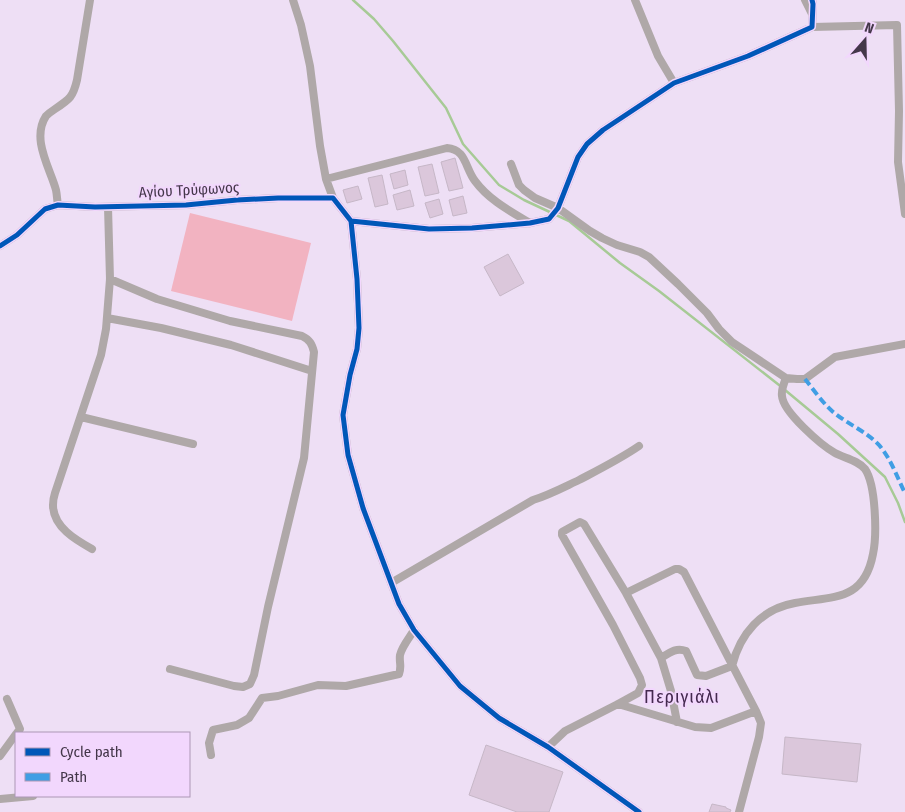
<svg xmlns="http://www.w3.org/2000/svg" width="905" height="812" viewBox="0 0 905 812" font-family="'Fira Sans Condensed',sans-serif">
	<rect width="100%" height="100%" fill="#eedff5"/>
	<!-- pitch -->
	<path fill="#f2b3c1" d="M190 213 311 243 292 321 171 291Z"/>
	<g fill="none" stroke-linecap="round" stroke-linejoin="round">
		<!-- stream -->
		<path stroke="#a7ca96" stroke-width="2.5" d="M353 0 374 19 393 41 446 108 463 144 499 185 524 200 569 221 620 263 659 291 779 385 838 434 885 477 898 503 905 522"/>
	</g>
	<!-- building -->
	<path fill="#dbc7db" stroke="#c6b7c7" d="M455 158 463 188 449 191 441 162Z
		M432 164 439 193 425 196 418 167Z
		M405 170 408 185 394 189 390 174Z
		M382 175 388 204 375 207 368 178Z
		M358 186 362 199 347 203 343 190Z
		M410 190 414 206 397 210 393 195Z
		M463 196 467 213 453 216 449 200Z
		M439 199 443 214 430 218 425 203Z
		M508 254 524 283 500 296 484 267Z
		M785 737 861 744 857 782 782 774Z
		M486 745 563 772 549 812H517L469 795Z
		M712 804 726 807V808L731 810 730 812H709Z"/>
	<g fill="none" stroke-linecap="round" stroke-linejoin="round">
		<!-- street -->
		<path stroke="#afa8a8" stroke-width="8" d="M293 0 301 25 310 66 320 146 326 179 333 198
			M635 0 658 56 674 83
			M805 0 812 14
			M812 27 897 25 899 111 898 162 905 214
			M511 164 519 185 524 190 535 198 558 208 590 231 602 238 617 245 640 252 649 257 678 284 707 313 719 329 732 342 786 378 797 379H805L835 357 905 344
			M326 179 447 148C466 149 465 168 475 181 489 200 510 211 530 223
			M58 205C57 200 57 195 56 190 50 168 31 139 46 116 49 113 52 111 55 109 70 99 73 97 77 80L90 0
			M351 221 429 229 472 228 530 223 549 219 558 208 578 157 587 144 603 130 674 83 748 56 812 27 813 4 812 0
			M0 246 17 235 45 209 58 205 95 207 186 205 237 200 278 198H333L351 221 357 279 359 328 357 349 350 375 343 415 348 455 363 508 399 604 414 630 460 686 499 718 548 747 639 812
			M110 279 157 299 230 321 302 336C310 340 312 344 314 352L304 458 268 607 254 675 250 684 243 687 234 686 170 669
			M107 318 161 328 231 345 312 371
			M81 417 193 444
			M92 549C76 540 53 527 53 505 53 501 54 496 55 493L101 355 106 329 110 279 108 207
			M391 583 533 500C549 495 564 487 579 480 600 469 620 459 639 446
			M626 593 675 569H679L684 572 756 711 761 723 759 737 739 812
			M661 658C669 653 676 647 686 651L697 675 706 676 732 666C740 634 761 609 795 603 832 596 864 602 873 554 877 535 876 485 865 469 858 460 844 458 835 453 821 445 783 412 782 396 781 390 784 383 786 378
			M7 699 20 729 17 733
			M618 704 695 727 711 728 756 711
			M548 747 565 731 618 704 638 693 642 685 640 678 613 625 562 535V532L580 522 584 524 626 593 661 658 671 691 677 722
			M211 755 209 743 213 730 237 725 249 718 262 698 278 696 318 685 346 686 399 674C402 666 399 663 400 655 402 646 410 637 414 630
			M0 756 16 734
			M0 799 33 796"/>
		<!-- quiet -->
		<path stroke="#409ee4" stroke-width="4" stroke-dasharray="8 4" stroke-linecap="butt" d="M805 379C813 389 822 402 832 411 847 424 866 431 879 445 891 459 897 477 905 493"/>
		<defs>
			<path id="cycleway" d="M351 221 429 229 472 228 530 223 549 219 558 208 578 157 587 144 603 130 674 83 748 56 812 27 813 4 812 0
				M0 246 17 235 45 209 58 205 95 207 186 205 237 200 278 198H333L351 221 357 279 359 328 357 349 350 375 343 415 348 455 363 508 399 604 414 630 460 686 499 718 548 747 639 812"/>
		</defs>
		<!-- cycleway casing -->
		<use href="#cycleway" stroke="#f2d7fd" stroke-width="8"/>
		<!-- cycleway -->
		<use href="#cycleway" stroke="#0057b8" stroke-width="5"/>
	</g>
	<g text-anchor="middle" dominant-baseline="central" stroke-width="4" stroke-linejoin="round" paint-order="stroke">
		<!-- street labels -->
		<g font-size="15" fill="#44374a" stroke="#f2d7fd">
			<text transform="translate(189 190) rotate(-3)">Αγίου Τρύφωνος</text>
		</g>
		<!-- quarter labels -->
		<g font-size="18" letter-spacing="1" fill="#44294f" stroke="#f2d7fd">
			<text x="682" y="697">Περιγιάλι</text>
		</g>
	</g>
	<!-- legend -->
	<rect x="15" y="732" width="175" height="65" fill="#f2d7fd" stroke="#ac97b5"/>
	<rect x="25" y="748" width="25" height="8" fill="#0057b8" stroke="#ac97b5"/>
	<text x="60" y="757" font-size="15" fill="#44374a">Cycle path</text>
	<rect x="25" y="773" width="25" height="8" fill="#409ee4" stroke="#ac97b5"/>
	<text x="60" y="782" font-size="15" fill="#44374a">Path</text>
	<!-- north arrow -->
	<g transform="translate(865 40) rotate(20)" stroke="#f2d7fd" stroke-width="4" paint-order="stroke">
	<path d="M0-4L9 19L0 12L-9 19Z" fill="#44374a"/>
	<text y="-8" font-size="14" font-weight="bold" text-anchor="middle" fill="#44374a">N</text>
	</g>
</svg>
